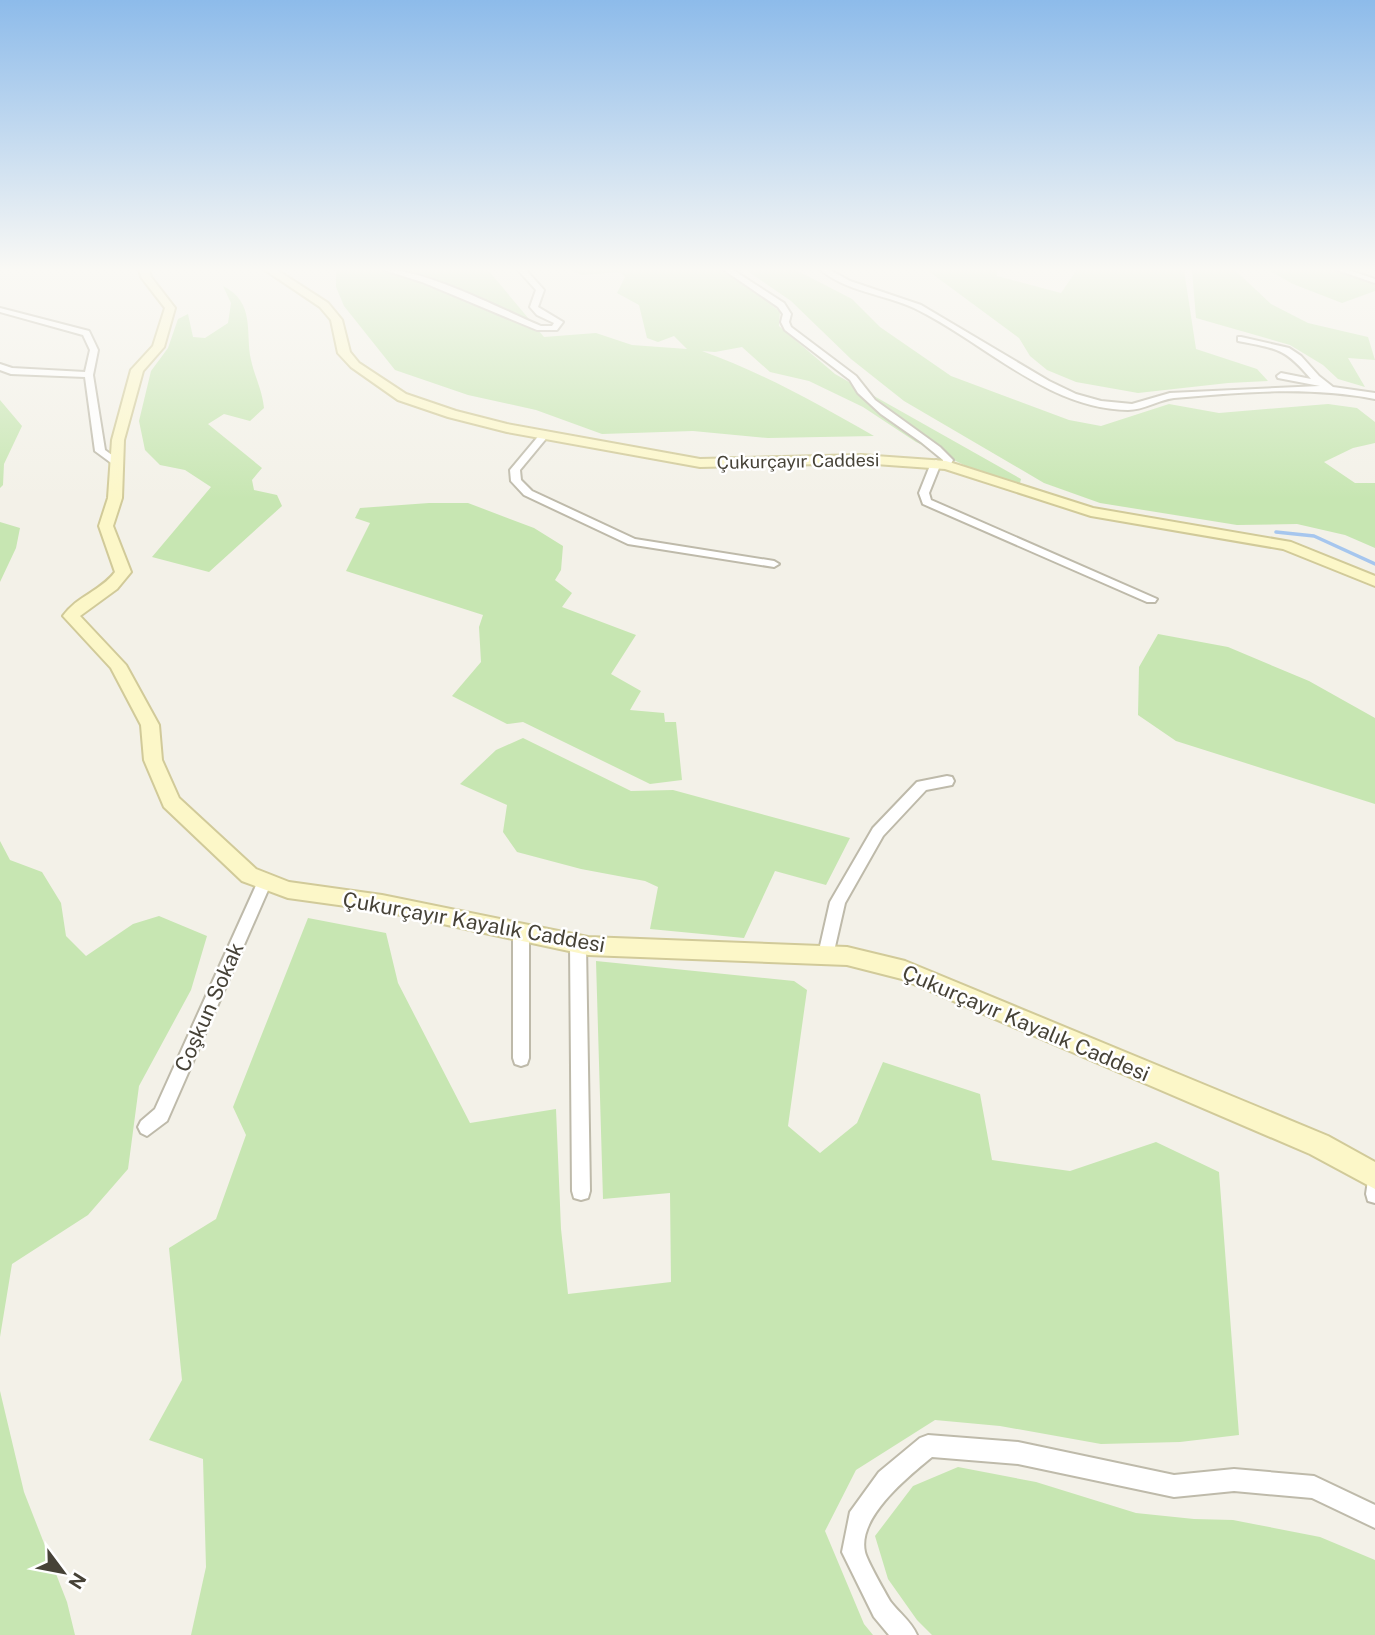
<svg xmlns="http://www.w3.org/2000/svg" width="1375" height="1635" viewBox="0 0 1375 1635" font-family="'Public Sans',sans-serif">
	<rect width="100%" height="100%" fill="#f3f1e8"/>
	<!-- green -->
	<path fill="#c7e6b2" d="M336 270H488L544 337 596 333 632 345 687 349 674 336 658 342 647 338 639 305 617 293 625 277 620 272 582 275 570 270H722L758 293 780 312 779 326 835 374 1021 479 1020 483 983 474 916 442 863 407 809 381 770 372 742 347 715 352 702 351C763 373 818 404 874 436L768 438 693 431 602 434 536 410 468 395 395 370 344 306 336 287Z
		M746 270H796L852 299 880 327 951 376 1069 420 1101 426 1169 404 1219 413 1328 404 1357 408 1375 422V443L1353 448 1324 462 1355 483H1375V548L1345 535 1297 524 1237 525 1100 503 1044 483 904 401 851 359 791 301Z
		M927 270H997V276L1061 293 1076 271 1074 270H1184L1196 349 1257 369 1268 381 1228 383 1138 393 1076 382 1047 370 1030 356 1019 338Z
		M1192 270H1235L1271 304 1308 323 1368 337 1375 360 1348 358 1365 387 1338 379 1323 365 1290 345 1196 318Z
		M1268 270H1343L1375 282V291L1342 303 1293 284Z
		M223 286C256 302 245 334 251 360 255 378 262 389 264 408L250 421 224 414 208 424 262 468 252 480 254 490 277 495 282 506 209 572 152 557 211 487 185 470 160 465 145 450 139 421 151 371 168 348 178 319 188 314 193 337 205 338 228 323 231 303Z
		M0 400 22 426 4 464 3 485 0 488Z
		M429 503H468L534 528 563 546 561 570 555 580 572 593 562 607 636 635 611 674 641 691 630 710 664 713 665 722H676L682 780 650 784 523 722 507 724 452 696 481 662 479 627 483 615 346 571 370 523 355 518 360 508Z
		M0 522 20 528 16 548 0 582Z
		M1158 634 1228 647 1309 681 1375 718V804L1176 741 1138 715 1139 667Z
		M523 738 631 791 673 790 850 838 826 885 775 871 744 938 650 929 658 887 645 881 581 869 517 852 503 832 507 805 460 784 496 750Z
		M0 841 10 860 42 872 61 903 66 936 86 956 133 924 159 916 207 936 191 990 139 1086 128 1169 88 1215 12 1264 0 1337Z
		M308 918 386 933 398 983 470 1123 556 1109 561 1229 568 1294 671 1282 670 1193 603 1199 596 961 794 981 807 990 788 1126 820 1153 857 1123 883 1062 980 1094 992 1160 1070 1171 1156 1142 1219 1172 1239 1435 1180 1442 1101 1444 1000 1426 935 1420 856 1470 825 1531 864 1624 873 1635H191L206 1567 203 1459 149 1440 182 1380 169 1248 216 1219 246 1135 233 1107Z
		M0 1391 24 1492 67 1602 75 1635H0Z
		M958 1467 1036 1482 1136 1513 1194 1519 1233 1520 1320 1537 1375 1560V1635H932L917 1620 888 1579 875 1536 913 1486Z"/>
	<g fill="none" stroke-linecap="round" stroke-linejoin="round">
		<!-- stream -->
		<path stroke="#a6c6ee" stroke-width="3.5" d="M1276 532 1314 536 1375 564"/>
		<defs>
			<path id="street" d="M384 270C423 268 503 310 541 326H552L554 323 537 315 530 307 536 290 518 270H526L544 290 538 307 563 322 557 330H537L422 282Z
				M724 270H733L784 303 791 314 789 322 791 327 856 376 875 400 940 447 953 460 949 467H943V460L921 442 881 414 858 393 850 380 785 330 781 322 783 314 778 307Z
				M821 270H830L850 281 921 305 1049 381 1076 394 1101 401 1132 404 1170 393 1320 386 1278 378 1277 376 1281 373 1311 379C1284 347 1277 349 1238 341V337H1241L1289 348 1301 356 1319 376 1333 387 1375 393V399C1310 386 1240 392 1174 398 1158 400 1144 410 1128 410 1047 409 983 341 914 308 884 294 847 292 821 270Z
				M1337 270H1348L1375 279V283Z
				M0 308 89 331 98 350 93 375 105 450 120 461V465H114L95 451 85 377 11 374 0 370V364L12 368 85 372 90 350 83 335 0 312Z
				M541 433 549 435 520 470 521 480 532 491 635 539 774 561 779 564 774 567 628 544 524 495 511 481 510 470Z
				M936 460 941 463 929 493 931 500 1157 599 1155 602H1147L923 504 919 493 931 463Z
				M947 776 952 777 954 781 952 785 926 790 883 836 845 903 832 960 826 962 820 960 818 955 830 902 873 828 917 782Z
				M265 875 270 877 272 881 167 1121 147 1136 141 1133 138 1127 141 1121 155 1109 258 881 260 877Z
				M521 926 526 927 529 932V1058L527 1064 521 1066 515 1064 513 1058V932L516 927Z
				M578 937 583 939 586 944 590 1191 588 1198 581 1200 574 1198 572 1191 570 944 573 939Z
				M1375 1178V1203L1368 1201 1366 1194 1368 1180Z
				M928 1435 1018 1442 1174 1475 1234 1469 1314 1476 1375 1505V1528L1312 1498 1234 1491 1174 1497 1018 1464 932 1457C909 1476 857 1517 865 1552 867 1561 885 1592 890 1601 899 1613 911 1621 917 1635H889L874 1617 842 1552 850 1512 879 1472 920 1438Z"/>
			<path id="secondary" d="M139 270H149L151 277 175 308 164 347 143 371 124 440 122 498 113 526 131 572 117 589 80 616 126 665 159 725 162 760 179 798 256 869 289 882 382 895 588 937 847 947 905 961 1328 1136 1375 1162V1189L1310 1154 902 979 847 965 588 955 382 911 288 898 242 881 164 807 144 760 141 725 111 668 63 616C77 596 101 591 115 572L99 526 108 498 112 440 131 370 153 346 165 308 141 277Z
				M265 270H277L328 303 342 320 350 352 359 363 406 394 456 411 507 424 700 459 861 455 946 461 1093 508 1291 542 1375 576V586L1283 549 1091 516 945 469 861 463 700 467 507 432 448 417 398 400 351 367 338 353 331 320 320 307Z"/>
		</defs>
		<!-- street casing -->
		<use href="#street" stroke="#bebaaa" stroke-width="4"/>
		<!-- secondary casing -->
		<use href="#secondary" stroke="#d1ca99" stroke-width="4"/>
		<!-- street -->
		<use href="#street" fill="#fff" fill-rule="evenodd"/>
		<!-- secondary -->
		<use href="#secondary" fill="#fcf7c8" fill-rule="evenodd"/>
	</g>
	<!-- sky -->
	<linearGradient id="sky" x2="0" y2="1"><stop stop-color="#8dbbea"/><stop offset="0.54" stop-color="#faf9f5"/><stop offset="1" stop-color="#faf9f5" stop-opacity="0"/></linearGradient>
	<rect width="1375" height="499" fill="url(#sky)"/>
	<g text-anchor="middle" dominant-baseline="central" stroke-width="5" stroke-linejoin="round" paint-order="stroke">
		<!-- far-street labels -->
		<g font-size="18" fill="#464237" stroke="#fff">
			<text transform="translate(798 461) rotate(-1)">Çukurçayır Caddesi</text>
		</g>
		<!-- street labels -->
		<g font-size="21" fill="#464237" stroke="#fff">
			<text transform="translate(474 922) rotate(10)">Çukurçayır Kayalık Caddesi</text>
			<text transform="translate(209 1007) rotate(-66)">Coşkun Sokak</text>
			<text transform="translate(1026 1023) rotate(23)">Çukurçayır Kayalık Caddesi</text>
		</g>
	</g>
	<!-- north arrow -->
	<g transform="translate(63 1572) rotate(122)" stroke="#ffffff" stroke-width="5" paint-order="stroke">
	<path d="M0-5L12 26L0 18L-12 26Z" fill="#464237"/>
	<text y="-10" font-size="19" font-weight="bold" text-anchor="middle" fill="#464237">N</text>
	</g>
</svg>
